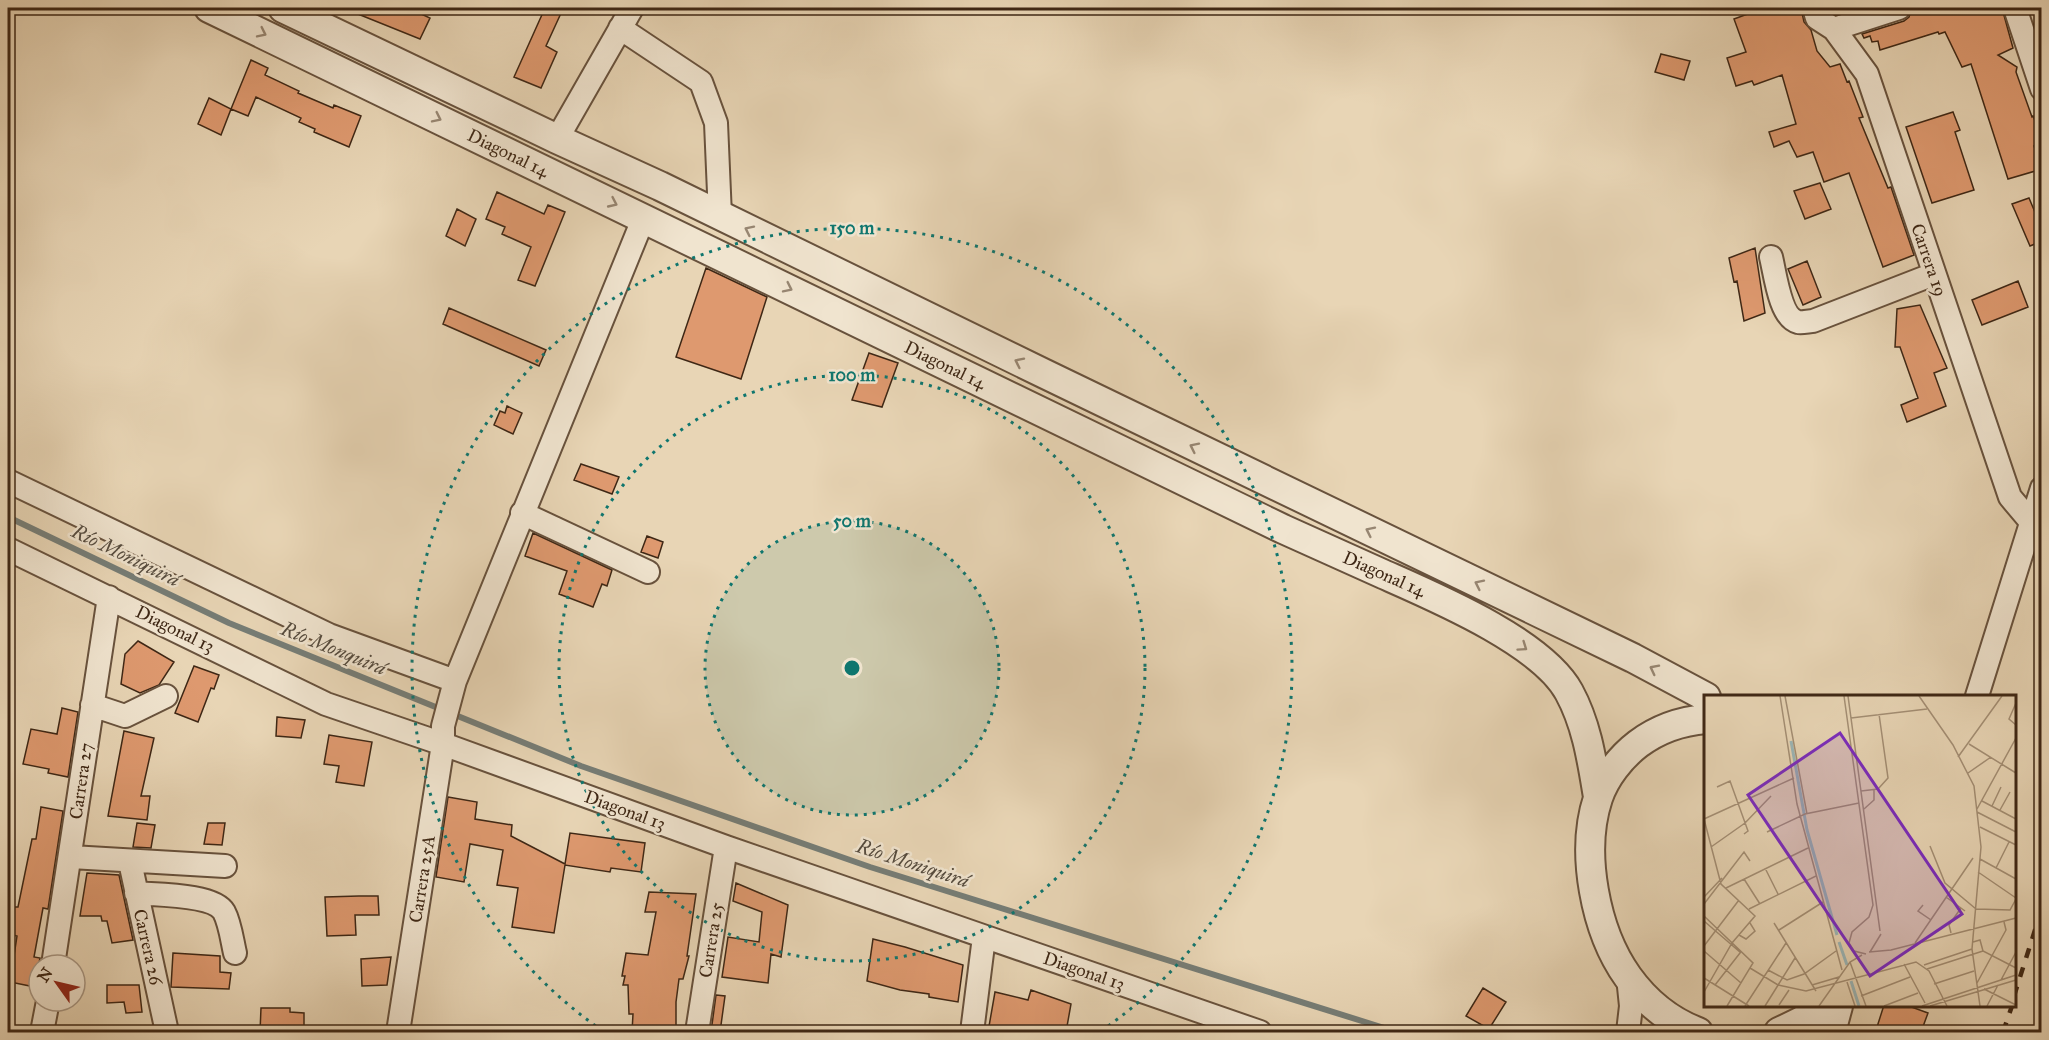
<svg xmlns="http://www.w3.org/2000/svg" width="2049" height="1040" viewBox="0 0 2049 1040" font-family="'IM FELL Great Primer',serif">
	<rect width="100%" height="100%" fill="#e8d5b5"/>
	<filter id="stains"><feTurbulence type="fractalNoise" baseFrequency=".00333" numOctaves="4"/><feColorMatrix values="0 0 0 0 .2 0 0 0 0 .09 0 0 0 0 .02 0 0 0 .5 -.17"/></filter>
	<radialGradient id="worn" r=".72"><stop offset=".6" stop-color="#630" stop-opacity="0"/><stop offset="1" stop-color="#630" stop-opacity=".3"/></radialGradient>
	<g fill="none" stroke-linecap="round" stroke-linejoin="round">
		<!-- stream -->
		<path stroke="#767d76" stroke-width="6" d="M8 517 229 623 581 766 870 867 1397 1032"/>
	</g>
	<!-- building -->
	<path fill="#de996f" stroke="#3e2715" stroke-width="1.5" d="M343 8H416L415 11 430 18 420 39Z
		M545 8H553L562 11 546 46 557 52 541 88 514 77Z
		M1764 8H1801L1804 22 1811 30 1817 51 1830 67 1840 64 1847 82 1849 81 1863 117 1859 118 1888 188 1891 187 1914 255 1883 267 1849 173 1824 182 1813 152 1797 157 1789 141 1774 147 1769 132 1796 124 1782 75 1754 85 1752 81 1736 86 1727 58 1746 52 1734 19Z
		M1828 8H1849V10L1836 14Z
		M1912 8H2002L2013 48 1998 55 2017 67 2016 72 2032 117 2033 116 2042 138V143L2034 146 2042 169 2008 179 1971 64 1962 67 1945 32 1939 34 1938 32 1880 50 1878 41 1872 42 1870 36 1864 38 1862 34 1904 21 1909 17Z
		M1661 54 1690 61 1684 80 1655 72Z
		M251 60 268 68 265 75 299 91 298 93 333 108 334 105 361 116 349 147 314 132 315 129 299 122 301 118 256 97 248 116 231 109Z
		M209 98 231 109 221 135 198 124Z
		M1953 112 1960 130 1955 132 1974 190 1932 203 1906 127Z
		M1820 183 1831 209 1805 219 1794 191Z
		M497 192 544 214 548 205 565 212 535 286 518 280 531 247 502 234 505 227 486 219Z
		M2029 198 2042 229V241L2030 246 2012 204Z
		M457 209 476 219 465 246 446 236Z
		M1755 248 1765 313 1744 321 1737 281 1734 282 1729 258Z
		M1807 261 1821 297 1803 305 1788 269Z
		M706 268 767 297 741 379 676 357Z
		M2018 281 2028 307 1982 325 1972 300Z
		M1920 305 1947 368 1934 373 1946 406 1907 422 1901 405 1918 398 1900 347H1895L1897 309Z
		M449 308 546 350 539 366 443 324Z
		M869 353 898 363 882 407 852 400Z
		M507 406 522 413 513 434 494 425 500 411 505 413Z
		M581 464 619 477 612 494 574 480Z
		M533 533 612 570 607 586 602 584 593 607 559 594 567 571 525 556Z
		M647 536 663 542 658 558 641 552Z
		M138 641 174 662 159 685 140 693 121 684 125 654Z
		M194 666 219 675 214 689 211 688 198 722 175 713Z
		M62 708 78 712 68 777 48 773 49 769 23 764 31 729 57 734Z
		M277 717 305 720 301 738 276 736Z
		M124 731 154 738 141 796H150L147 820 108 816Z
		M329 735 372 742 364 786 336 782 339 766 324 764Z
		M448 797 477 802 475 819 512 825 511 836 565 864 570 833 645 843 641 872 611 868 610 872 565 865 554 933 512 927 518 888 497 885 503 850 470 844 464 882 436 877Z
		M41 807 63 811 48 909 43 908 34 957 40 958 35 987 10 982 17 936 9 934 13 907H18L32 839H36Z
		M137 823 155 825 151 848 133 847Z
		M208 823H225L222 845 204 844Z
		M87 873 119 875 133 940 112 943 107 921H102L101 916H80Z
		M736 883 788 905 781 957 771 954 768 983 722 977 728 937 759 942 762 912 733 901Z
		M649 892 696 894 687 956H689L683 979H679L676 1002V1032H632L633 1014H629L628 985H623L625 976H622L626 953 648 955 656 912H645Z
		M359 896H378L379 915H355L356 935 327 936 325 897Z
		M873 939 905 947 963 965 958 1002 929 997V994L900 990 867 981Z
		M173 953 220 956V972L231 973 229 989 171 987Z
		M391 957 387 985 362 986 361 959Z
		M107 985H139L142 1012 126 1013 124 1002 107 1003Z
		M1483 988 1506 1002 1489 1029 1466 1016Z
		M1031 990 1071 1004 1066 1032H988L995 992 1028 1000Z
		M716 995 725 996 720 1032H711Z
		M1884 1005H1906L1928 1013 1921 1032H1894L1877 1027Z
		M261 1008H290V1012L304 1013V1032H260Z"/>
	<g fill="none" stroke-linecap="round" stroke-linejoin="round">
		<defs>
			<path id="minor" d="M1814 8 1817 18 1834 29 1867 74 2010 497 2031 522
				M2015 8 2042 89
				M620 28 701 82 716 123 720 216
				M1834 29 1899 8
				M557 139 632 8
				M1771 257C1775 273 1780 318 1798 322 1802 323 1809 321 1813 321L1934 274
				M8 481 329 635 455 681
				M522 513 648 572
				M8 549 326 704 443 744 726 847 1260 1032
				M1977 696 2042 488
				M92 705 125 716 166 696
				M71 857 225 866
				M130 862 167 1032
				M136 893C156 895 214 894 224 912 230 923 232 940 235 953
				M53 965 109 597
				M42 1032 48 1001
				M398 1032 443 744V726L455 681 644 217
				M697 1032 726 847
				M972 1032 984 937
				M1628 1032 1631 1006 1628 977"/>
			<path id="tertiary" d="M209 8 1283 529C1316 544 1350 559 1383 574 1435 597 1542 642 1569 692 1587 725 1592 761 1598 797
				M283 8 557 139 660 186 1045 374 1633 658 1706 697
				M1698 1032C1669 1021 1646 1002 1628 977 1595 931 1580 852 1598 798 1605 777 1621 757 1638 744 1658 729 1681 721 1706 719
				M1779 1032 1802 1021 1823 1006
				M1831 1032 1838 1006"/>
		</defs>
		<!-- minor casing -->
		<use href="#minor" stroke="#68523d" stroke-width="26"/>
		<!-- tertiary casing -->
		<use href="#tertiary" stroke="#68523d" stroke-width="32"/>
		<!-- minor -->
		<use href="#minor" stroke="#f0e4cf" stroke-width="22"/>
		<!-- tertiary -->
		<use href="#tertiary" stroke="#f0e4cf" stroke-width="28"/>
		<!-- rail -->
		<path stroke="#3e2715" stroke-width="4.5" stroke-dasharray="10 10" stroke-linecap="butt" d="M2014 996 2042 908
			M2003 1032 2012 1006"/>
	</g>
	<!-- one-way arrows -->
	<defs><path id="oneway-chevron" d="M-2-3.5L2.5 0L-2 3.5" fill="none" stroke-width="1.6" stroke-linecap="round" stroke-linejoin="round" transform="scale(1.5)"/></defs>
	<g stroke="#978672">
		<use href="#oneway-chevron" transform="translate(262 33) rotate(26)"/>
		<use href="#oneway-chevron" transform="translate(437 118) rotate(26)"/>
		<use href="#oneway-chevron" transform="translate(613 203) rotate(25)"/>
		<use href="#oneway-chevron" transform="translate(749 230) rotate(-154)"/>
		<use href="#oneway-chevron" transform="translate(788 288) rotate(26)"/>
		<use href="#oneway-chevron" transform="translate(1019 362) rotate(-154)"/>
		<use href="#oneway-chevron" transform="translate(1194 447) rotate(-154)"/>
		<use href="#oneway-chevron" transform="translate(1370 531) rotate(-154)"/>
		<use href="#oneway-chevron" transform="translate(1479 584) rotate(-154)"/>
		<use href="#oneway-chevron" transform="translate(1523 647) rotate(35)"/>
		<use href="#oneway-chevron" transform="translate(1654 669) rotate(-153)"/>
	</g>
	<!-- distance rings -->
	<circle cx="852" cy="668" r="147" fill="#0f766e" fill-opacity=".12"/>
	<g fill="none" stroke="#0f766e" stroke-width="3" stroke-dasharray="3 6">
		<circle cx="852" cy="668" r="147"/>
		<circle cx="852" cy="668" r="293"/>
		<path d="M603 1031A440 440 0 1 1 1101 1031"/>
	</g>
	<g text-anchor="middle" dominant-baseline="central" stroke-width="5" stroke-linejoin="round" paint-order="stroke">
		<!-- street labels -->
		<g font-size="18" fill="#3e2715" stroke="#f0e4cf">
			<text transform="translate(508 153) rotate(26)">Diagonal 14</text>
			<text transform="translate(1929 260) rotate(71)">Carrera 19</text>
			<text transform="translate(945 365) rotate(26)">Diagonal 14</text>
			<text transform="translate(1384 574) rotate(24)">Diagonal 14</text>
			<text transform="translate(175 629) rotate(26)">Diagonal 13</text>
			<text transform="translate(81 781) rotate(-82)">Carrera 27</text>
			<text transform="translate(625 810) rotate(20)">Diagonal 13</text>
			<text transform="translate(422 879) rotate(-81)">Carrera 25A</text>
			<text transform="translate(711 940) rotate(-81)">Carrera 25</text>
			<text transform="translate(148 947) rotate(77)">Carrera 26</text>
			<text transform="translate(1084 971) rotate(19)">Diagonal 13</text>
		</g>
		<!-- water labels -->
		<g font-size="20" font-style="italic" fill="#554b3e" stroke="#f0e4cf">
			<text transform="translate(126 555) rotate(26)">Río Moniquirá</text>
			<text transform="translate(334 648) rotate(22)">Río Monquirá</text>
			<text transform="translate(913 863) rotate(18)">Río Moniquirá</text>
		</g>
	</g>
	<!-- overview -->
	<g transform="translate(1704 695)">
		<rect width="312" height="312" fill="#e8d5b5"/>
		<path fill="none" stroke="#9bb6b7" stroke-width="3" d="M87 46 103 135 133 240M135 247 143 270M147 286 155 311"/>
		<path fill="none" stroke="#a48f75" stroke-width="1.5" d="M76 1 93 109 138 275M81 1 103 119M140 1 169 210 165 222 148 237 145 248 150 256 162 259M144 1 176 236M215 1 249 50 270 91 277 152 268 254 276 311M312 8 305 24 312 30M147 23 223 14M265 49 312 78M254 62 298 1M264 78 287 62M13 92 26 86 44 136 40 139M157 96 174 94 184 83 175 19M278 106 312 124M288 111 297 92M160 114 170 105V94M273 114 312 43M296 115 306 97M273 117 312 137M0 124 17 189 51 221 28 248 0 297M0 124 90 83M276 132 312 150M63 137 101 119 155 108M226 151 241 188 272 214M7 152 41 128 67 101M276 164 312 184M61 173 74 199M292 173 305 147M274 177 312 203M40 184 56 209M22 193 104 153M0 202 18 183M242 202 261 216M0 209 40 157 46 166M219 210 214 216 227 225M45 214 112 181M272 214 306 215 312 204M0 221 49 268 23 311M0 226 37 258M70 228 112 296M75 235 119 207M247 238 245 230 257 213M35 240 42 244 51 236 46 228M269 247 276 245 279 256 312 273M211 248 269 163M0 251 35 205M0 256 37 288M165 257 187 255 312 223M166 257 177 239M146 267 162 311M200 269 221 308M220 270 268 254M46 273 74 290 102 296 212 267 225 276 243 311M223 274 279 256M64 275 83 285 100 279 132 256M0 283 45 311M297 285 312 257M143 287 151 311M273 288 302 235 300 227M230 289 270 276M11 290 36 258M108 290 135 282M280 294 312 310M157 301 206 282M75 310 85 295M41 311 82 248M61 311 91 263M115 311 146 267 158 260M180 311 214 298M218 311 312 280M226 311 312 285M283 311 294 290"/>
		<path fill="#7b2cbf" fill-opacity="0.15" stroke="#7b2cbf" stroke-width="3" d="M136 38 258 219 166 281 44 100Z"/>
		<rect width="312" height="312" fill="none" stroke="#3e2715" stroke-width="3"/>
	</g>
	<circle cx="852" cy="668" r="9" fill="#0f766e" stroke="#f0e4cf" stroke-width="3"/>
	<g font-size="18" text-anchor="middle" font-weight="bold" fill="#0f766e" stroke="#f0e4cf" stroke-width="5" stroke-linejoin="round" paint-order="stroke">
		<text x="852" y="234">150 m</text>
		<text x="852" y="381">100 m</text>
		<text x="852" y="527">50 m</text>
	</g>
	<!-- margin -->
	<rect width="2049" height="1040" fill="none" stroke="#e8d5b5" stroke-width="30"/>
	<rect x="9" y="9" width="2031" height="1022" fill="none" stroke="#3e2715" stroke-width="3"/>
	<rect x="15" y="15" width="2019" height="1010" fill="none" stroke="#3e2715" stroke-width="1.5"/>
	<!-- north arrow -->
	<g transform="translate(57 983) rotate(304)"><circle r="28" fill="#f0e4cf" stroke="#a99885" stroke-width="1.5"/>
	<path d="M0-4.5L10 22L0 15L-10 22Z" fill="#8f2418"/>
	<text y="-9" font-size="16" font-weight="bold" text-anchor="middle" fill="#3e2715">N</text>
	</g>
	<rect width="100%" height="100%" filter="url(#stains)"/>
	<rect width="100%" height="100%" fill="url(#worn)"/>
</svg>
